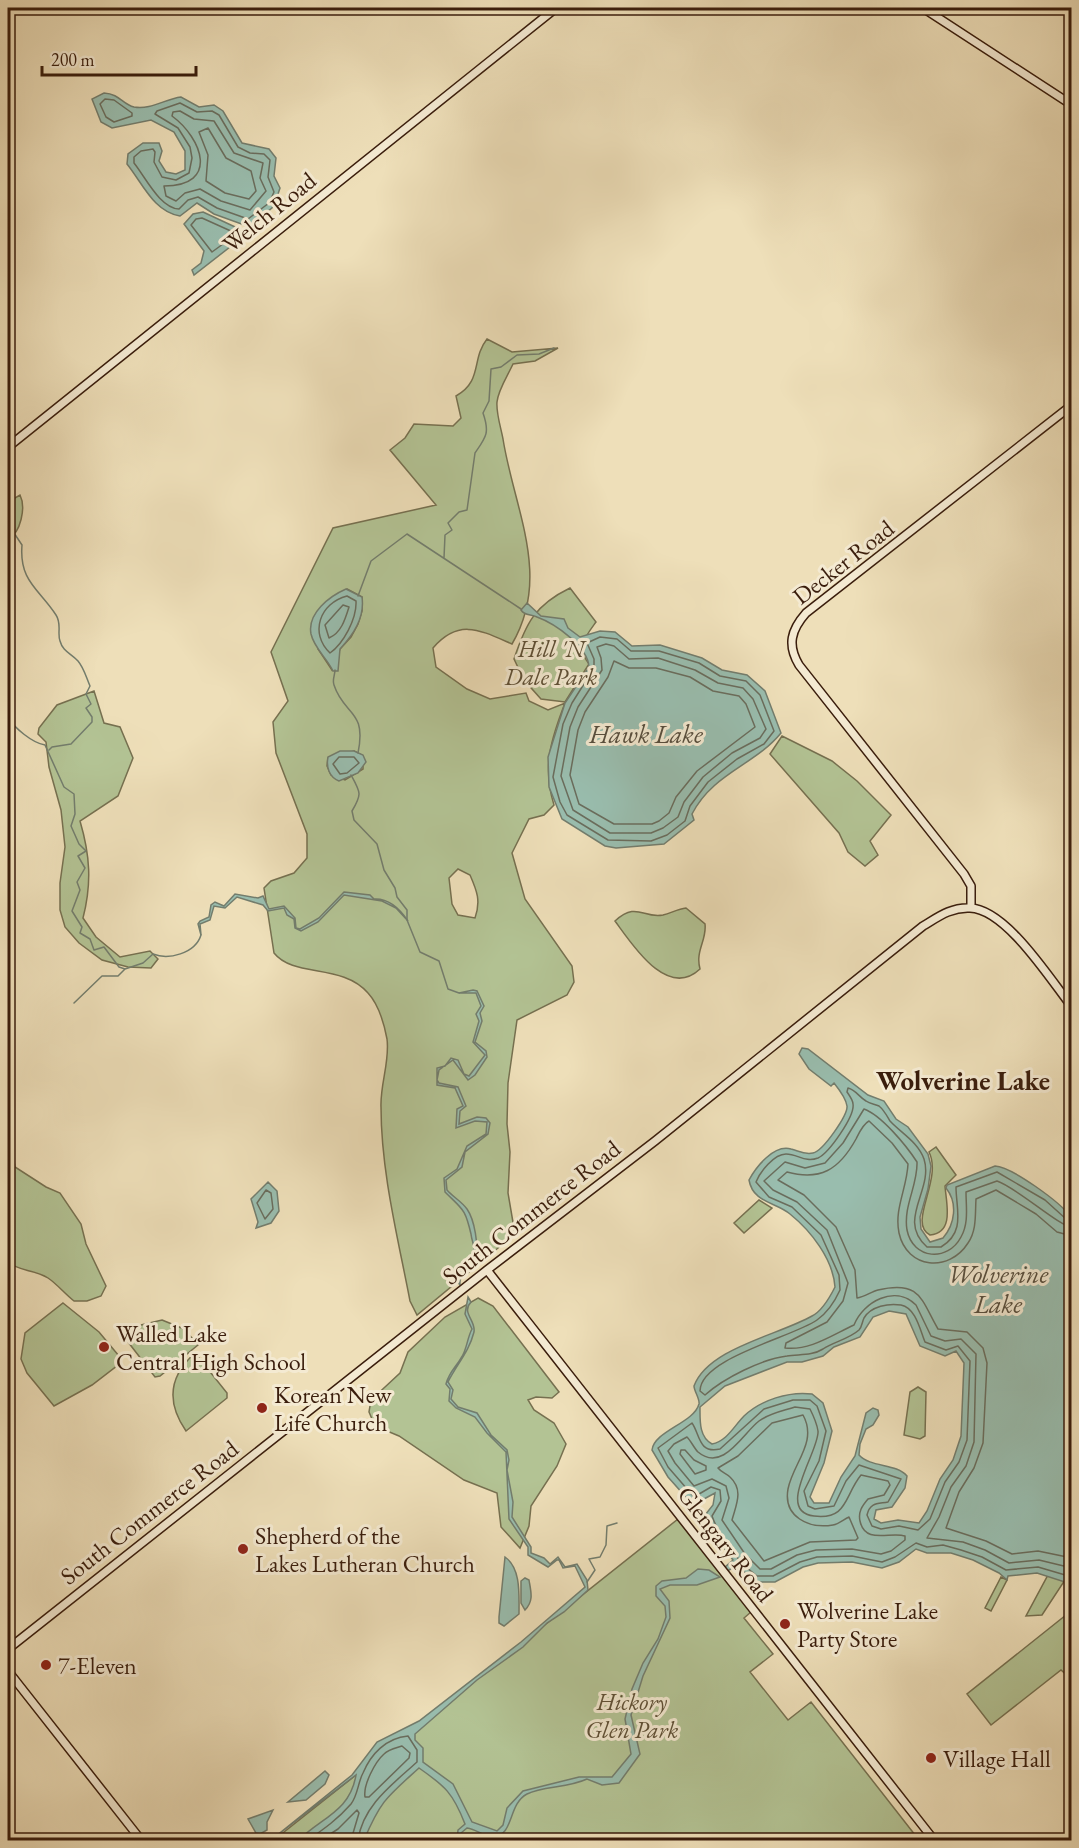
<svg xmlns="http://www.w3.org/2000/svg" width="1079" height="1848" viewBox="0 0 1079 1848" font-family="'EB Garamond',serif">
	<rect width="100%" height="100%" fill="#eedfb9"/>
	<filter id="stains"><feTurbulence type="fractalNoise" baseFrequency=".00333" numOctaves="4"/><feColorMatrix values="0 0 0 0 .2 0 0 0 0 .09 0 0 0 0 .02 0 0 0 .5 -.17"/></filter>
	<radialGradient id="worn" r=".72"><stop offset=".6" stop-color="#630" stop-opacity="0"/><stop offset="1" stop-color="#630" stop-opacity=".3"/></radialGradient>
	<!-- green -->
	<path fill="#b3c394" stroke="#767050" stroke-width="1.5" fill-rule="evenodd" d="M487 339 512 352 558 348 535 361 513 364C508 375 498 390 497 402 496 413 501 428 503 439 514 509 552 576 512 644 480 630 459 618 433 648L436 667 467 689 490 699 526 693 529 701 548 710 565 703C551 739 542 767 554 805L544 815 529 819 512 853 525 899 572 966 574 982 567 995 517 1020 508 1083 507 1124 510 1152 508 1193 515 1234 417 1315 410 1301C398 1238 381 1172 381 1107 380 1085 390 1061 387 1039 384 1023 379 1005 368 993 342 963 294 978 274 953L264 888 271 881 294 873 307 858V834L276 753 273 722 288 701 271 652 333 528 436 505 390 450 405 438 414 424 453 426 461 418 456 396C483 381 471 359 487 339ZM347 589 362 597V611L358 624 351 637 340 649 332 670 318 649ZM354 751 363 756V769L345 780 331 775 327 766 328 758ZM458 869 470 875C477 891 481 901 475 918L458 915 452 904 449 878Z
		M20 495C26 507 21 533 8 539V502Z
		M570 588 596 622C585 637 576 647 589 664L565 702 541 699 524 680 514 659C526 623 535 605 570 588Z
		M94 691 104 723 120 727 133 758 118 796 80 821C90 855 92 883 83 918L96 937 120 957 150 951 158 959 151 968 128 967 102 960 79 943 65 927 60 910V883L65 847 61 810 49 767 46 742 38 734 39 728 57 705Z
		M782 736 832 761 857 781 891 815 870 841 878 855 865 866 848 852 839 833 770 754Z
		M686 908 705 924C707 940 695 951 700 969 667 1000 632 944 615 921 637 901 643 919 663 915 671 913 678 909 686 908Z
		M8 1124 15 1167 46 1187 60 1193 81 1224 86 1244 106 1286 101 1296 87 1301H74C65 1294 57 1284 48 1278 34 1269 20 1272 8 1262Z
		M936 1147 956 1175 945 1186C946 1202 955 1233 930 1235 907 1223 943 1180 929 1152Z
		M759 1200 772 1208 744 1233 734 1223Z
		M478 1298 493 1306 559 1392 552 1398 536 1397 528 1400 534 1410 554 1423 566 1444 557 1466 531 1506 529 1526 520 1548 501 1527 497 1493 464 1480 399 1436 375 1426 369 1412 371 1400 400 1373 408 1352 445 1317Z
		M63 1303 99 1332 119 1356 118 1365 92 1385 54 1406 27 1373 21 1359 25 1333Z
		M162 1320 184 1329 198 1345 160 1376 155 1377 125 1338 141 1325Z
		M195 1353 227 1393V1398L186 1431C166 1402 169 1376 195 1353Z
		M918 1387 926 1392 925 1436 920 1439 904 1435 910 1392Z
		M678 1519 751 1612 744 1618 773 1654 750 1672 788 1720 811 1702 919 1840H274Z
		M1048 1575 1065 1580 1042 1615 1026 1616Z
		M1001 1577 1007 1580 991 1611 985 1608Z
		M1071 1611V1679L1061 1670 991 1725 967 1694Z"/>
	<!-- water -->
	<path fill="#99bdae" stroke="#737d6d" stroke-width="1.5" fill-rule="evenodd" d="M104 93C120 94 122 104 134 107 151 110 165 99 181 97L199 107 214 105 223 111 242 143 269 149 276 158 274 176 280 188 274 206 255 223 247 226 214 214 197 203 180 216C154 212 143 184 127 164L128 154 143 143H159L162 151 159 161 166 172 176 174 185 170V151L174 132 151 120 112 128 101 122 92 99Z
		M203 212 248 233 194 275 192 270 201 263 204 251 184 224 193 214Z
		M346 589 362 597C365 618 353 635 340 649L338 671H333C327 658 314 648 311 634 307 613 330 596 346 589Z
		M527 603 541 616 564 619 568 628 580 637 600 631 615 632 632 646 660 645 702 658 722 670 747 675 765 691 781 733C755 765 713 773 692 814L694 820 664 844 616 848 605 846 562 819 549 787 548 757 565 703 589 667C588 647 556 624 537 617 530 614 525 616 521 610Z
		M340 751H354L363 755 366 762 358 773 339 781C329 777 326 767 328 757Z
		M344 892 370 895 374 899C389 898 400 909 408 921L396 908 382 901 344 895 318 922 301 931 295 928 294 919 287 915 284 908 268 911 263 905 237 897 225 908 214 906 210 920 200 924 201 935 198 924 200 921 209 917 211 905 215 902 224 906 235 894 258 898 263 896 269 909 284 906 295 918 296 928 300 929 319 918Z
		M473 990 477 991 484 1006 480 1013 482 1021 475 1042 486 1051 487 1057 475 1075 468 1080 453 1060 439 1070 437 1080 439 1083 458 1087 466 1106 460 1111 459 1124 477 1117 486 1118 490 1123 488 1134 465 1152 462 1167 446 1180 447 1190C453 1197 461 1201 467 1209 474 1219 480 1247 474 1258 467 1270 459 1271 460 1285L456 1280C458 1269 466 1266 471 1257 477 1247 472 1244 471 1234 465 1208 463 1210 445 1192L444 1178 457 1169 467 1146 486 1134 487 1122 475 1121 456 1128 457 1109 463 1106 455 1088 437 1085V1068L445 1066 451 1058 458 1060 464 1074 469 1076 485 1055 473 1042 479 1021 476 1014 481 1006 476 993H459Z
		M802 1048 808 1049 868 1095 884 1101 896 1119 908 1127 928 1154 931 1166 928 1189 920 1217 921 1229 930 1242 943 1238C955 1224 958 1203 946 1188L947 1185 995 1166C1012 1167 1060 1202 1071 1217V1584L1037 1573 1008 1576 1007 1580 999 1573 973 1560 951 1553H927L916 1549 899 1562 882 1568 852 1562 818 1563 803 1567 775 1582H755L737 1565 726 1572 724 1568 733 1560 714 1534 705 1515 713 1505 715 1493 693 1505 668 1477 652 1450C654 1431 694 1423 699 1404 700 1399 694 1391 694 1386 708 1348 779 1335 812 1316 822 1311 830 1297 835 1287 833 1259 811 1231 790 1214 776 1202 753 1203 749 1180 756 1167 774 1144 791 1149 799 1151 804 1155 813 1153 823 1151 848 1115 847 1106 846 1098 838 1088 834 1083L831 1086 809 1069 799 1054ZM889 1311 906 1314 920 1346 945 1356 956 1351 964 1363 961 1436 953 1460 940 1479 927 1511 919 1523 898 1520 881 1523 874 1519 876 1510 892 1507 905 1488 907 1476C896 1463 871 1468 859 1455L860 1444 866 1429 873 1425 879 1415 878 1410 873 1408 866 1413 855 1456 841 1477 829 1503H814L810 1497 824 1463 832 1431 823 1403 812 1394C789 1391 761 1400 744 1416 734 1426 727 1441 712 1444 699 1437 700 1421 700 1407L725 1386 787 1362H802L823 1356 834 1347 860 1337 873 1317Z
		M268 1182 277 1191 279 1211 271 1223 256 1228 258 1222 251 1199Z
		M468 1297 471 1302C461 1313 476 1320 474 1332 469 1352 457 1364 448 1382L453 1390 451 1399 458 1407 477 1413 491 1435 507 1450 509 1460 507 1470 513 1502 512 1517 531 1547V1553L544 1558 550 1564 558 1557 565 1567 577 1564 587 1580 588 1590 564 1612 547 1623 523 1647 477 1680 415 1734V1740L423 1748V1762L453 1784 472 1822 497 1831 503 1825 507 1808 523 1791 579 1777H612L631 1754 625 1719 632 1689 643 1663 658 1639 666 1617 665 1606 656 1596V1586L662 1581 686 1578 698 1569 709 1570 720 1577 697 1585H670L660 1589 669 1601 670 1618 643 1676 631 1715 640 1754 619 1783 602 1785 587 1779C568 1788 543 1786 527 1794 508 1804 514 1835 494 1837 485 1838 477 1829 467 1828L461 1833V1840H457L458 1830 465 1824C453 1793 445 1786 419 1768 387 1797 381 1800 364 1840H299C320 1818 350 1812 356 1775L271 1840 352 1775 377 1742 419 1721 521 1642 585 1587 575 1566 563 1568 559 1560H557L548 1567 528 1555V1547L509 1519 506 1452 487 1433 475 1417 456 1408 449 1401 450 1389 446 1384C449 1372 456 1367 461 1358 467 1350 467 1338 472 1329L465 1314Z
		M505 1557C521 1568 519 1594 519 1614L504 1626 499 1623V1617Z
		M525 1578 529 1580C531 1592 534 1601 525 1610L521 1603V1581Z
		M325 1771 329 1775 325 1784 306 1800 288 1802Z
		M273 1810 267 1822V1830L260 1834 256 1833 248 1819Z"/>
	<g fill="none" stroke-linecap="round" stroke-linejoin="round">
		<!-- shore -->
		<path stroke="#6a6d5d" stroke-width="1.5" d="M105 99 114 100 132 113V116L114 122 106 117 100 104Z
			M180 103 197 112 212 111 219 115 238 147 250 153 264 154 270 160 268 177 274 192 269 203 248 219 217 208 198 197 188 200 179 209C160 208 146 178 134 163V157L141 151 153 149 155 152 154 162 162 177 176 180 189 173 192 158 190 147 178 128 155 114 157 111Z
			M180 111 194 119 214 121 234 153 263 163 260 178 266 191 250 210 221 201 200 189 185 193 176 201 166 196 164 186C220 186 202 138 172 116L173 112Z
			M208 128 226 158 251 171 256 191 249 199 225 193 206 181 208 155 199 132Z
			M202 218 233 232 234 236 212 252 191 225 196 219Z
			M347 596 356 601C357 619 343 644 330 653 309 633 320 603 347 596Z
			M343 605 349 607C345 620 341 633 329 638L325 625Z
			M600 637 617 639 631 651H659L699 663 720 676 746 681 760 695 774 731 764 744 737 759 708 782 690 806 685 821 667 835 651 841 608 840 567 815 560 802 553 777 563 724 572 703 594 668V659L587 643Z
			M606 644 614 646 629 659 658 658 695 670 718 683 743 688 753 699 766 729 760 738 732 753 703 777 684 802 678 817 663 828 651 833H610L573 810 561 776 570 727 578 707 602 670 601 658 597 647Z
			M614 661 629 668H656L690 677 713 691 739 696 746 704 755 727 697 771 676 797 669 813 659 821 652 824H614L579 804 570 775 578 730 585 712 608 677Z
			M339 757H354L359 763 347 773 340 774 333 764Z
			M266 1190 271 1193 273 1209 265 1219 257 1203Z
			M1072 1220 1066 1219 1045 1200 997 1172 956 1187C956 1209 966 1232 941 1247H927C896 1220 934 1190 924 1159 918 1142 901 1133 890 1121 887 1116 884 1110 879 1106 875 1104 870 1104 866 1101 859 1097 856 1090 848 1088L847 1092C849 1095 853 1100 853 1104 855 1116 829 1153 818 1158 805 1163 798 1154 786 1154 774 1154 760 1172 756 1182L769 1197 792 1207 821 1235 839 1275 840 1290C835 1301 827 1313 817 1320 793 1337 700 1358 700 1391L705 1395C724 1378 762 1359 787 1356 799 1354 812 1356 823 1349 833 1342 849 1339 859 1330 862 1327 862 1322 864 1318 871 1306 889 1303 901 1305 916 1308 920 1330 925 1342L946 1350 958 1346 970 1361 967 1440 959 1462 945 1482 930 1519 918 1530 899 1526 881 1529 872 1526 867 1515C870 1502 878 1504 888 1502L901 1479 859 1465 846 1481 834 1506 815 1509 808 1506 804 1491 819 1461 826 1431 817 1406 810 1400H793L764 1409 720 1449C698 1454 700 1434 692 1423L658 1448 668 1467 694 1497 711 1487 720 1490 721 1501 712 1516C720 1538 738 1562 757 1576H773L800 1562 817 1557 852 1556 882 1562 895 1557 916 1543 927 1547 943 1545 961 1550 982 1557 1006 1570 1038 1567 1072 1577
			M1072 1227C1060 1227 1016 1187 997 1181L966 1192C966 1207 969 1223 961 1237 948 1262 913 1260 907 1230 903 1206 918 1185 917 1162 906 1145 881 1115 864 1109L843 1143 825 1163 805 1168 785 1162 764 1181 773 1190 797 1202 827 1230 848 1283 843 1301 827 1322 786 1343 785 1348C810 1351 832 1335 854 1325 863 1302 895 1284 916 1305L931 1336 945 1341 961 1339 976 1354 974 1442 966 1466 951 1487 939 1517 927 1538 963 1542 985 1550 1009 1563 1039 1560 1072 1568
			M1072 1236 1057 1232 1036 1214 996 1190 976 1199C975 1214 977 1230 968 1243 949 1273 907 1269 899 1233 894 1209 907 1188 908 1164L892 1143 869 1121C863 1124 859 1133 856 1139 839 1170 820 1181 787 1172L778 1180 804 1195 836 1227 855 1270 857 1298C864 1297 871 1292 878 1290 921 1280 921 1300 938 1329L967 1332 983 1348 987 1363 983 1443 974 1468 959 1492 946 1528 986 1541 1012 1554 1038 1551 1072 1558
			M795 1407 810 1409C813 1415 817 1424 818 1431 820 1450 774 1512 814 1516 848 1520 844 1496 861 1475L888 1481 890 1485 884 1495 868 1499C862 1506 858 1512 860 1521 865 1545 891 1531 905 1536V1540L891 1551 881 1554 852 1549 816 1550 797 1555 771 1569H760L745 1554 722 1520 729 1498 726 1486 712 1479 694 1486 675 1463 668 1451 674 1444 687 1437C691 1441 694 1448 698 1452 723 1473 743 1433 759 1421 770 1413 783 1411 795 1407Z
			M803 1415C818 1442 793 1463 788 1489 783 1517 809 1529 833 1525 839 1524 844 1519 849 1517L858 1538 856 1540 810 1542 764 1561 732 1520C736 1505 744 1490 730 1477 726 1473 721 1472 718 1468L738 1456 772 1423Z
			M685 1450 694 1460 706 1466V1470L695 1474 680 1454 681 1450Z
			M402 1746 410 1753 409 1758 369 1797H365C363 1785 375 1762 384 1754 389 1749 396 1748 402 1746Z
			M308 1840C324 1829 338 1819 351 1804 358 1795 358 1782 363 1773 371 1754 386 1738 408 1736L417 1750V1762C393 1784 363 1805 358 1840
			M321 1840 338 1829 357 1810 359 1813 351 1840"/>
		<!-- stream -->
		<path stroke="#737d6d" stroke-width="1.5" d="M8 524 22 545C19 581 39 589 56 615 62 624 57 633 60 641 63 652 71 653 78 661 84 668 86 677 90 686L86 694 91 704 86 708 92 717V722L71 744 52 747 49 750
			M444 558 445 535 452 530 448 523 459 512 467 510 475 453C486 437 490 433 483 413L489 401 491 369 501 367 517 355 539 354 554 348
			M358 596 371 561 407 534 521 609
			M335 670C335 675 332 680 334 685 344 716 367 709 358 753
			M8 718C15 728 32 743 45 745L64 787 74 794 75 814 71 826 79 844 86 851 78 856 85 868 77 882 80 890 72 911 82 927 80 933 90 939 94 950 104 947 119 967 125 969
			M351 775C361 793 362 794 352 811L354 820 377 844 384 870 395 888 397 897 407 910V920L420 952 439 961 448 989 459 993
			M74 1003 102 976H118L125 969 143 963 153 954C168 960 195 954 201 935
			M587 1582 595 1570 589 1559 600 1557 606 1545 607 1526 617 1523"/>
		<defs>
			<path id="secondary" d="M923 8 1072 105
				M8 447 556 8
				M971 908V886L964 874 799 665C787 645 791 630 806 613L1072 405
				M487 1270 934 1840
				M8 1649 487 1270 655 1141 923 926C938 917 951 907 970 908 1006 909 1050 979 1072 1007
				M8 1671 141 1840"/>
		</defs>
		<!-- secondary casing -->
		<use href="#secondary" stroke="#3a1d0c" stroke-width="10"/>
		<!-- secondary -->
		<use href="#secondary" stroke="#f4ead2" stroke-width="7"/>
	</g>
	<!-- markers -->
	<g fill="#8f2418" stroke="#f4ead2" stroke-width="2">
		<circle cx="104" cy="1347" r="6"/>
		<circle cx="262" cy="1408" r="6"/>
		<circle cx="243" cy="1549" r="6"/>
		<circle cx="785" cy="1624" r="6"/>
		<circle cx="46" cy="1665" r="6"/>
		<circle cx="931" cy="1758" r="6"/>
	</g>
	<g text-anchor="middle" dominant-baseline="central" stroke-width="6" stroke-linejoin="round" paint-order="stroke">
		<!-- street labels -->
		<g font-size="24" fill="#3a1d0c" stroke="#f4ead2">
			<text transform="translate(269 212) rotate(-39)">Welch Road</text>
			<text transform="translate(843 562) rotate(-38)">Decker Road</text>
			<text transform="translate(531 1212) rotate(-38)">South Commerce Road</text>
			<text transform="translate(149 1512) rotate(-38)">South Commerce Road</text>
			<text transform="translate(726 1544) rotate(52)">Glengary Road</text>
		</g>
		<!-- park labels -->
		<g font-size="24" font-style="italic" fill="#5e4f35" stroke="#f4ead2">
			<text x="551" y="648">Hill 'N<tspan x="551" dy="28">Dale Park</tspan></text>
			<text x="632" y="1701">Hickory<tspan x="632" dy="28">Glen Park</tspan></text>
		</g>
		<!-- poi labels -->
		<g font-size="24" fill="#3a1d0c" stroke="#f4ead2" text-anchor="start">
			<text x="116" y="1333">Walled Lake<tspan x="116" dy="28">Central High School</tspan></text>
			<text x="274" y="1394">Korean New<tspan x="274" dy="28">Life Church</tspan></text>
			<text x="255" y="1535">Shepherd of the<tspan x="255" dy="28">Lakes Lutheran Church</tspan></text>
			<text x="797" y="1610">Wolverine Lake<tspan x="797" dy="28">Party Store</tspan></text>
			<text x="58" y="1665">7-Eleven</text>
			<text x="943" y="1758">Village Hall</text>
		</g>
		<!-- water labels -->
		<g font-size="26" font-style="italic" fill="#564d3d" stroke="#f4ead2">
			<text x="646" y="734">Hawk Lake</text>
			<text x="998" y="1274">Wolverine<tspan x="998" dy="30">Lake</tspan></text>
		</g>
		<!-- quarter labels -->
		<g font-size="27" font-weight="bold" fill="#3a1d0c" stroke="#f4ead2">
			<text x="963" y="1080">Wolverine Lake</text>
		</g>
	</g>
	<!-- margin -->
	<rect width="1079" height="1848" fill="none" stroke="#eedfb9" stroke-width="30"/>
	<rect x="9" y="9" width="1061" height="1830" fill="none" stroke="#3a1d0c" stroke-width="3"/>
	<rect x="15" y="15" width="1049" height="1818" fill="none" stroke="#3a1d0c" stroke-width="1.5"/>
	<!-- scale -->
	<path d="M42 66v9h154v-9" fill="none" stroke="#3a1d0c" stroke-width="3"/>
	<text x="51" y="66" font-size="18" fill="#3a1d0c" stroke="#f4ead2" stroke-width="4.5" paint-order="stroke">200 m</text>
	<rect width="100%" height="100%" filter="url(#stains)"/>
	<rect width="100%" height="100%" fill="url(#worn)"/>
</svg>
